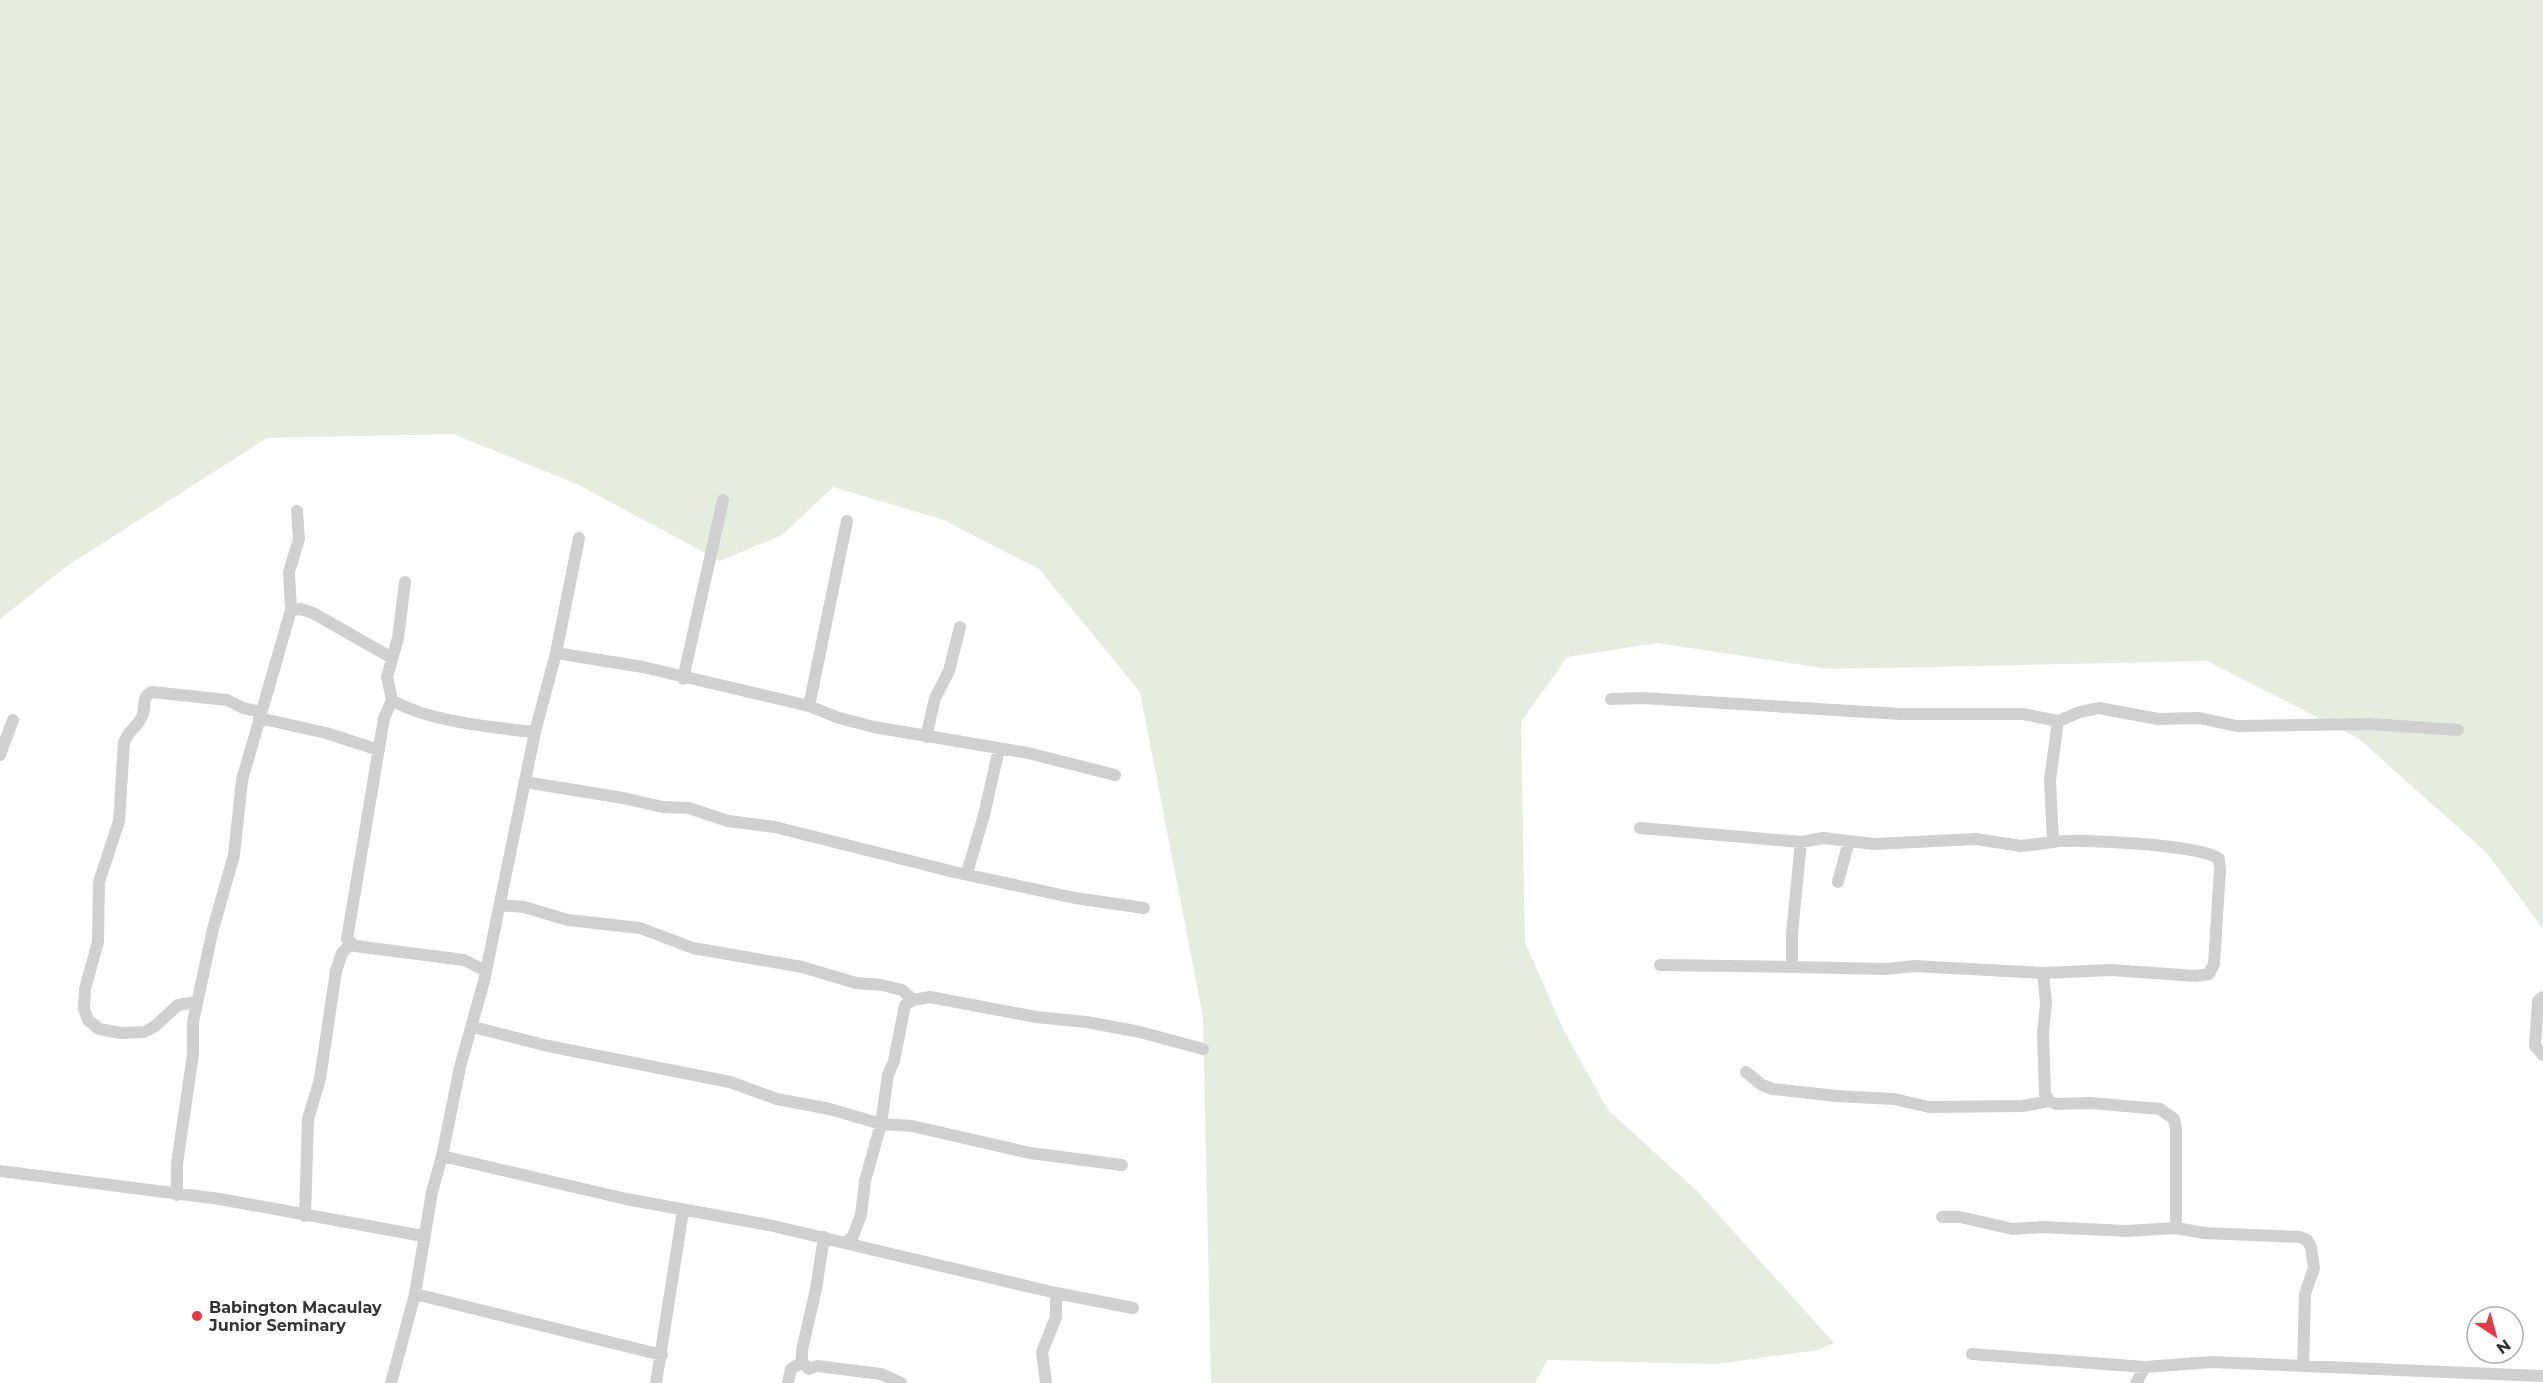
<svg xmlns="http://www.w3.org/2000/svg" width="2543" height="1383" viewBox="0 0 2543 1383" font-family="Montserrat,sans-serif">
	<rect width="100%" height="100%" fill="#fff"/>
	<!-- green -->
	<path fill="#e6ecdf" d="M0 0H2543V929L2487 853 2358 738 2207 661 1829 669 1657 643 1567 657 1521 722 1525 942 1563 1029 1608 1110 1697 1191 1834 1343 1818 1350 1716 1364 1547 1360 1535 1383H1211L1203 1017 1140 692 1039 569 944 520 833 487 782 535 720 561 577 484 453 434 267 438 67 566 0 619Z"/>
	<g fill="none" stroke-linecap="round" stroke-linejoin="round">
		<!-- minor -->
		<path stroke="#d0d0d0" stroke-width="12" d="M405 582 398 638 387 677 392 700C426 721 495 728 535 732
			M291 610 300 609 313 613 392 658
			M556 653 643 667 809 706 839 718 874 727 1028 753 1115 775
			M683 679 723 500
			M1611 699 1642 698 1900 714H2023L2058 721 2050 780 2053 842C2076 838 2204 845 2219 859L2220 870 2214 964 2209 974 2196 976 2111 970 2043 973 1914 966 1886 969 1792 967V933L1801 842
			M392 700 384 718 347 939 355 946 464 960 486 971
			M809 706 847 521
			M259 718 326 733 379 750
			M2058 721 2080 712 2099 708 2158 719 2199 718 2237 726 2370 724 2458 730
			M926 737 935 698 949 671 960 627
			M0 755 13 720
			M525 782 623 798 663 807 689 808 728 821 775 827 954 872 1075 898 1144 908
			M1640 828 1801 842 1823 838 1874 844 1976 839 2021 846 2053 842
			M967 873 984 815 999 749
			M1838 882 1849 841
			M500 905 524 907 568 920 640 928 693 948 802 967 856 983 882 985 902 990 913 1000 905 1005 894 1061 888 1075 881 1124 865 1181 861 1215 853 1236 847 1242
			M1660 965 1792 967
			M2043 973 2046 1003 2043 1033 2045 1094 2049 1101 2056 1104 2090 1103 2160 1109 2174 1119 2176 1129V1228
			M2543 997 2538 1001 2535 1046 2543 1055
			M913 1000 930 997 1036 1017 1087 1022 1140 1032 1203 1049
			M197 1002 178 1005 154 1027 144 1032 121 1033 99 1029 88 1020 84 1009 85 989 98 942 99 882 119 821 124 743C128 729 140 726 143 714 146 705 141 697 152 692L227 700 243 708 261 712
			M473 1027 548 1046 730 1082 777 1099 830 1109 881 1124 912 1126 1030 1153 1122 1165
			M1746 1072 1762 1085 1773 1089 1836 1096 1894 1099 1929 1107 2023 1106 2049 1101
			M442 1156 626 1199 769 1225 1056 1293 1133 1308
			M0 1171 220 1199 423 1236
			M177 1195V1164L193 1054V1022L213 929 234 855 242 780 291 610 289 572 299 539 297 511
			M305 1216 308 1119 320 1079 336 971 342 953 351 944
			M1942 1217H1960L2012 1229 2042 1227 2127 1231 2176 1228 2204 1233 2300 1237 2307 1240 2311 1247 2314 1268 2305 1294 2303 1366
			M415 1294 662 1355
			M1972 1354 2145 1367 2211 1362 2543 1376
			M802 1362 809 1369 817 1366 881 1374 901 1383
			M391 1383 415 1294 432 1192 442 1156 460 1067 484 981 535 732 556 653 579 538
			M656 1383 683 1211
			M788 1383 791 1369 802 1362V1350L816 1289 824 1237
			M1046 1383 1042 1352 1056 1317V1293
			M2136 1383 2145 1367"/>
	</g>
	<!-- markers -->
	<circle fill="#e63946" stroke="#fff" stroke-width="2" cx="197" cy="1316" r="6"/>
	<g text-anchor="middle" dominant-baseline="central" stroke-width="6" stroke-linejoin="round" paint-order="stroke">
		<!-- poi labels -->
		<g font-size="16" font-weight="bold" fill="#333" stroke="#fff" text-anchor="start">
			<text x="209" y="1307">Babington Macaulay<tspan x="209" dy="18">Junior Seminary</tspan></text>
		</g>
	</g>
	<!-- north arrow -->
	<g transform="translate(2495 1335) rotate(144)"><circle r="28" fill="#ffffff" stroke="#adadad" stroke-width="1.5"/>
	<path d="M0-4.5L10 22L0 15L-10 22Z" fill="#e63946"/>
	<text y="-9" font-size="16" font-weight="bold" text-anchor="middle" fill="#333333">N</text>
	</g>
</svg>
